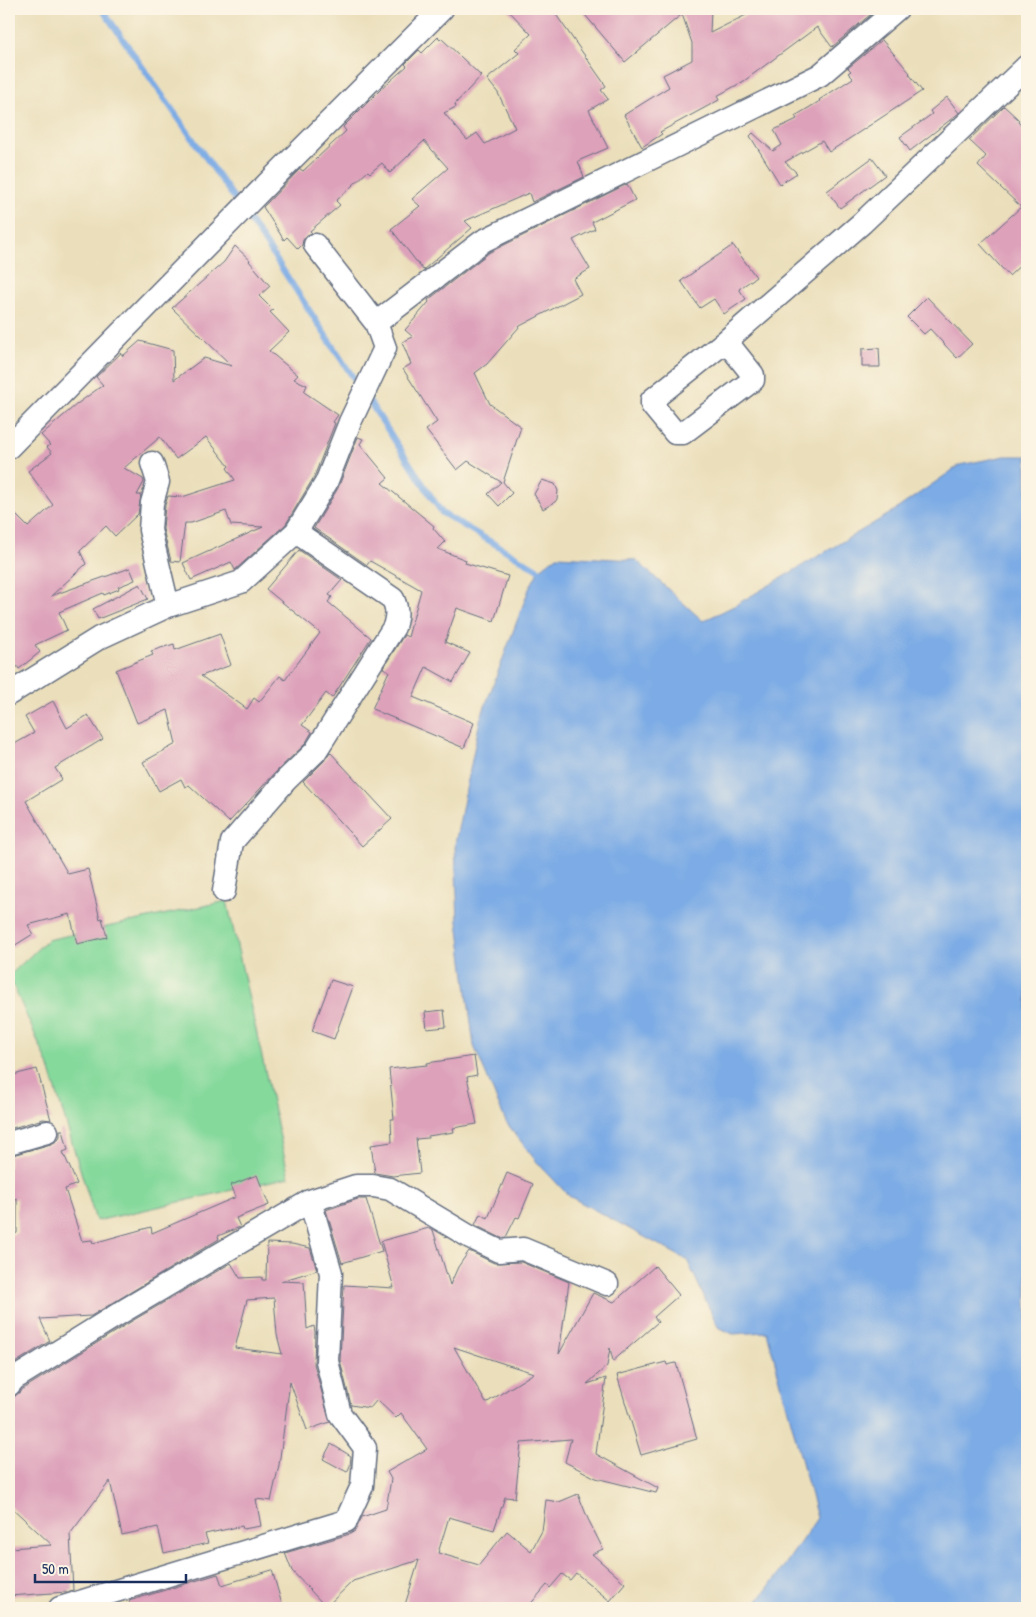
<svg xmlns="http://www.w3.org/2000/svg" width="1036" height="1617" viewBox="0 0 1036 1617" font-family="'Patrick Hand',sans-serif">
	<rect width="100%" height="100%" fill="#fcf5e5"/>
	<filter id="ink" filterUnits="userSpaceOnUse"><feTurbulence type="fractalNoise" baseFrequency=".02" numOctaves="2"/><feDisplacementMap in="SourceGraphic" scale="10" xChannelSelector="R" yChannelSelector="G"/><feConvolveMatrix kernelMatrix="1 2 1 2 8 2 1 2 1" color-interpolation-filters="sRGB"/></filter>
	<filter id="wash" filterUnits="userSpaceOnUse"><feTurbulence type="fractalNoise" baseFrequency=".0096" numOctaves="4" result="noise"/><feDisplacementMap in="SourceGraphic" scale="20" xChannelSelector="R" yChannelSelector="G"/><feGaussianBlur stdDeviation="1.12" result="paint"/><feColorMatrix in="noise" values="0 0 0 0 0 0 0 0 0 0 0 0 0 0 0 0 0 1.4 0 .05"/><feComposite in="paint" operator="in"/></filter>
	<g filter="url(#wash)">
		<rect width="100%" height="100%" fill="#ebdfbb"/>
		<!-- green -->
		<path fill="#85d99b" stroke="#50847c" d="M227 901 289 1177 96 1221 48 1064 9 976 47 940Z"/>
		<!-- water -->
		<path fill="#7babe5" stroke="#4b6da2" d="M1005 456H1027V1608H752L778 1575 817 1518 767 1332 733 1334 718 1327 687 1260 569 1196 536 1161 506 1122 474 1046 458 922 455 844 480 720 529 589 539 570 557 556 636 560 703 621 734 606 891 513 960 465Z"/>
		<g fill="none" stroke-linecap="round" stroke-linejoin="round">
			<!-- stream -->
			<path stroke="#7babe5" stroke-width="6" d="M102 9 264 241 360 388
				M367 398 442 513 539 570"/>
		</g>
		<g id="blocks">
			<!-- building -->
			<path fill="#dda1ba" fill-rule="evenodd" d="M507 9H552L606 86 601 90 608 99 589 110 608 148 578 161 584 177 532 202 529 193 465 221 472 228 423 270 391 229 420 206 412 199 448 168 424 141 390 173 382 163 370 173 368 171 336 201 340 205 310 231 312 233 307 235 303 240 302 245 298 249 287 237 284 240 263 207 300 169 303 171 346 131 343 127 381 89 407 66 405 64 419 50 422 53 438 37 440 39 441 38 481 76 455 104 456 107 444 113 467 140 477 133 485 144 515 128 498 93 487 79 519 53 515 49 531 34Z
				M580 9H711L710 33 758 9H867L871 14 832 47 817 27 744 81 717 96 719 100 660 132 662 134 642 147 624 115 669 87 663 75 692 60V43L682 14 625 62Z
				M882 40 910 73 909 74 922 91 829 152 822 141 785 162 797 173 780 184 750 136 753 133 773 151 782 145 774 130 797 119 795 116 820 101 819 100 853 78 848 73 851 71 848 68Z
				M947 97 959 113 910 151 900 137 932 114 930 111Z
				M1004 106 1019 120 1018 122 1027 132V259L1009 276 980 244 1021 207 978 166 986 156 969 140Z
				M872 158 885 175 840 208 827 191Z
				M627 184 635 200 592 222 595 229 573 240 590 269 573 279 581 294 520 326 487 364 475 373 490 404 521 427 503 482 512 493 499 506 488 494 501 482 468 461 457 470 426 430 437 422 403 369 411 364 402 342 413 337 405 330 429 302 428 300 490 252Z
				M733 245 756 277 739 289 746 299 724 314 714 299 700 308 681 281Z
				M235 246 250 260 249 261 270 286 259 296 273 310 270 312 289 332 269 351 298 375 294 379 307 385 304 392 338 415 333 422 335 423 314 477 286 524 235 570 231 562 191 580 183 563 263 527 231 525 226 511 191 523H185L180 562 171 561 163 529 165 505 168 496 182 497 235 480 227 468 229 466 206 437 176 459 160 437 124 468 143 479 144 482 137 495H141L138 514 115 536 106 526 80 551 86 564 51 596 130 568 135 580 118 587 119 589 104 595 103 593 59 612 67 630 35 645 40 652 19 669 9 656V508L28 527 53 505 28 471 52 453 47 447 50 445 41 435 77 404 103 385 96 377 121 353 123 356 140 341 173 350 174 380 204 358 232 366 172 308 224 262Z
				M927 297 972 344 957 358 930 329 924 334 907 317Z
				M879 348 880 367H862V349Z
				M358 437 363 439 360 444 388 478 382 483 434 526 433 528 445 542 438 549 466 560 465 563 508 576 494 621 457 608 445 642 470 653 453 682 426 667 413 697 474 723 464 748 372 709 389 671 383 668 404 635 408 637 421 590 370 561 367 565 314 528 338 488Z
				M542 480 555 484 558 491 557 499 555 502 543 509 534 494Z
				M299 550 342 580 329 595 332 597 328 602 371 638 332 698 326 693 302 725 312 732 305 744 277 771 229 822 189 785 185 787 181 779 159 791 143 762 176 744 168 710 137 723 116 670 153 655 151 651 174 644 175 650 220 634 231 665 201 676 247 709 254 698 259 702 280 676 285 680 320 633 266 589Z
				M140 584 148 599 98 619 93 609Z
				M53 701 67 728 88 715 103 739 55 768 62 779 26 801 68 874 88 869 100 919 102 918 107 937 77 944 70 914 28 925 33 934 9 949V747L34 733 25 717Z
				M330 752 392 819 362 846 303 782 324 761Z
				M331 980 353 987 334 1039 312 1031Z
				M444 1010 446 1027 427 1029 425 1012Z
				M474 1056 477 1075 467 1077 477 1124 453 1128 454 1132 428 1136V1138L416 1139 420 1173 393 1176 375 1173 371 1145 392 1142 391 1119H394L389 1069 427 1065V1063Z
				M37 1069 51 1120 43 1119 9 1129V1076Z
				M60 1130H63L68 1150 63 1152 77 1184 65 1189 82 1241 92 1240 93 1243 151 1227 152 1233 236 1197 231 1185 257 1175 269 1205 236 1218 240 1227 218 1236 219 1239 91 1316 40 1319 50 1341 10 1366 9 1236 17 1233V1198L9 1201V1156L51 1144 57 1141 60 1136Z
				M507 1173 533 1184 519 1218 516 1217 506 1237 501 1238 475 1225 480 1214 488 1218Z
				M358 1199H366L382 1251 342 1263 326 1210Z
				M429 1228 433 1230 450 1285 458 1267 469 1251 494 1263 521 1262 569 1282 559 1354 593 1293 614 1302 655 1266 679 1295 654 1317 658 1322 613 1361 610 1348 607 1366 587 1384 606 1378 596 1454 658 1488 656 1493 596 1478 565 1462 571 1439 521 1443 515 1498 505 1497 494 1530 449 1517 438 1553 479 1565 507 1531 531 1551 542 1531 546 1500 559 1502 578 1494 588 1519 603 1549 592 1554 625 1583 610 1601 576 1573 570 1580 562 1574 550 1588 547 1585 527 1608H404L419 1560 353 1581 326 1607 292 1571 285 1553 350 1534 355 1531 362 1517 386 1509 391 1479 387 1472 427 1449 401 1413 396 1418 377 1400 370 1408 351 1405 340 1360 344 1285 394 1288 381 1241ZM454 1347 502 1363 534 1373 486 1403Z
				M267 1243 292 1244 310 1248 317 1270 281 1281 304 1282 307 1329 314 1326 315 1332 314 1364 330 1422 307 1430 290 1382 279 1465 271 1501 256 1499 261 1526 243 1529 242 1526 205 1534 208 1543 164 1553 158 1527 122 1535 110 1481 70 1534 73 1590 67 1592 9 1596V1548L52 1545 9 1505V1398L14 1397 23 1389 132 1321 231 1263 240 1278 262 1277V1280H266ZM274 1298 277 1335 282 1354 235 1348 247 1300Z
				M666 1362 667 1365 676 1363 697 1439 641 1455 617 1375Z
				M331 1444 351 1456 350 1466 347 1472 323 1459Z
				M272 1570 283 1608H131L129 1601 218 1574 222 1585Z"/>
		</g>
	</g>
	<g filter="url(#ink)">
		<use href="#blocks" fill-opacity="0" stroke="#646d7f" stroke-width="1"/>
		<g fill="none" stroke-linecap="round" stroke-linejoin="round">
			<defs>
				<path id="minor" d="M315 245 376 323 483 241 820 75 897 9
					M726 341 862 223 1027 66
					M726 341 753 375V380L683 433H675L652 405V400Z
					M9 447 271 180 442 9
					M152 463 158 482 152 503 150 530 168 606
					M9 694 99 638 168 606 241 582 296 532 326 483 350 422 385 348 376 323
					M224 891 232 842 286 780 315 752 394 627C397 616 398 610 393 599L296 532
					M9 1143 47 1132
					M310 1201 356 1186H373L390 1189 470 1237 499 1251 523 1249 607 1284
					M9 1385 14 1379 125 1310 310 1201 331 1273 327 1361 340 1414 365 1448 362 1486 346 1521 60 1608"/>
			</defs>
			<!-- minor casing -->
			<use href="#minor" stroke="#646d7f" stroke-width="25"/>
			<!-- minor -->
			<use href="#minor" stroke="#fff" stroke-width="22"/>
		</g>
	</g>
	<!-- margin -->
	<rect width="1036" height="1617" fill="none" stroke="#fcf5e5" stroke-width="30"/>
	<!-- scale -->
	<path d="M35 1574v8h151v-8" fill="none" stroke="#1b2f5e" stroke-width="2.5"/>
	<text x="42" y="1574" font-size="15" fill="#1b2f5e" stroke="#fcf5e5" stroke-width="4" paint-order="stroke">50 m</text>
</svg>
